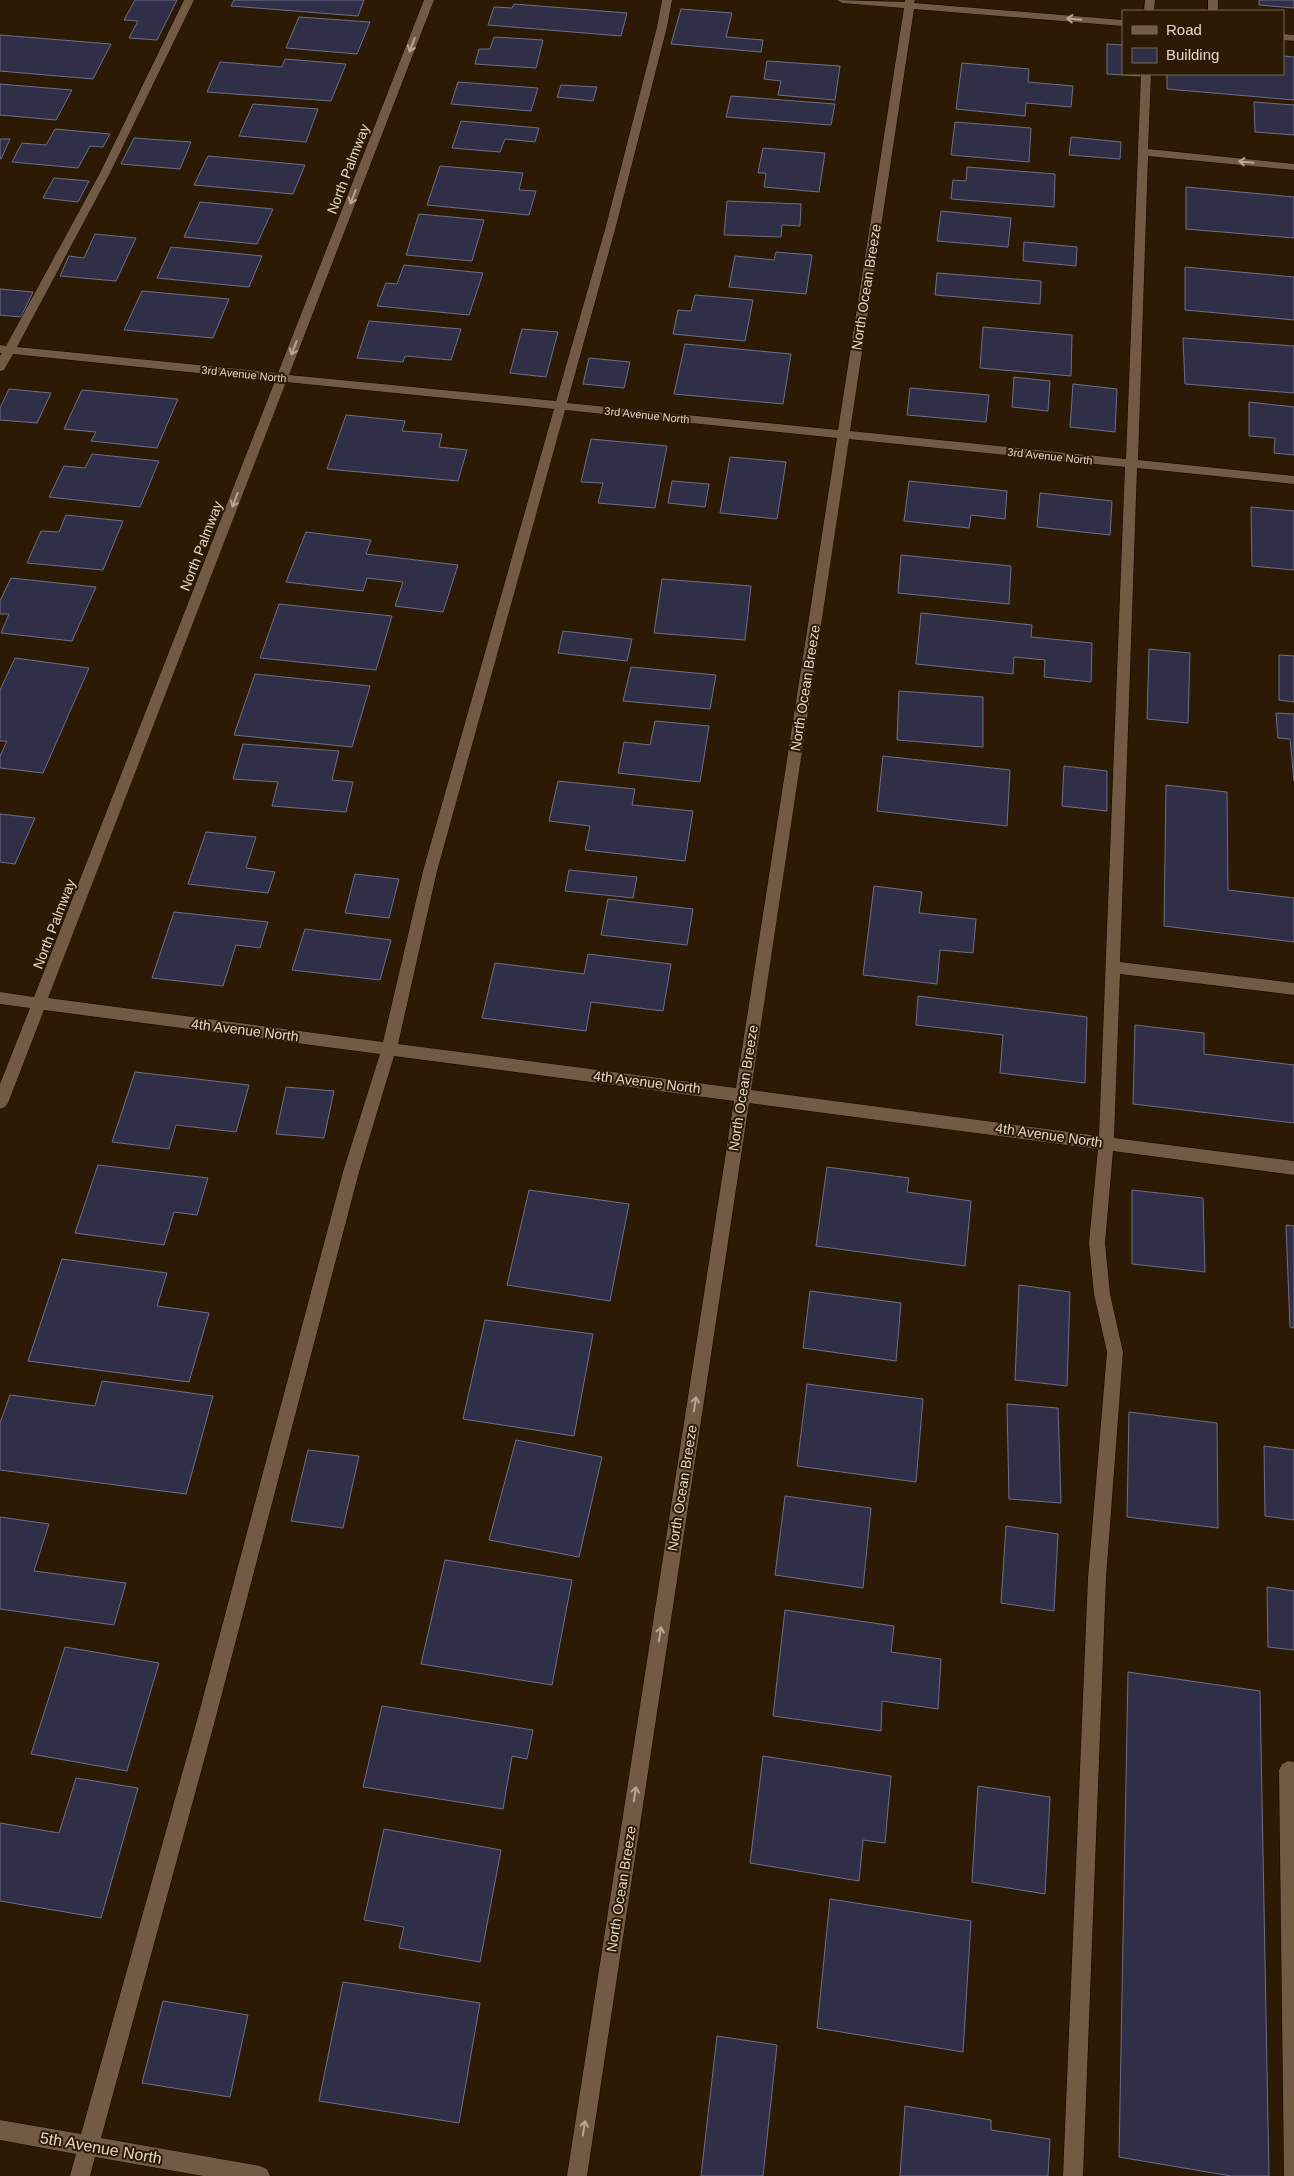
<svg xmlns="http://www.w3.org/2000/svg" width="1294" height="2176" viewBox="0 0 1294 2176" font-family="Arial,sans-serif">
	<rect width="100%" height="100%" fill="#2d1a05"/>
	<!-- building -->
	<path fill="#2f2f48" stroke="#6d6e8b" d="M135 0H177L157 40 129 38 138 21 124 20Z
		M234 0H364L358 16 231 6Z
		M1259 0H1294V8L1259 5Z
		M514 4 627 13 621 36 488 25 494 7 512 8Z
		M681 9 732 13 726 37 763 40 761 52 671 44Z
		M299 17 370 22 357 54 286 48Z
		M0 35 111 44 93 79 0 71Z
		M494 37 543 40 536 68 475 64 479 49H490Z
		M1107 44 1123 45V74H1142V76L1107 74Z
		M1283 56 1294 57V100L1167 89V74H1283Z
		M285 59 346 64 331 101 207 92 220 62 282 67Z
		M767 61 840 66 835 100 778 95 781 81 764 79Z
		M962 63 1029 69 1028 82 1073 86 1071 107 1026 103 1025 116 956 109Z
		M458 82 538 88 531 111 451 104Z
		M0 84 72 90 56 120 0 115Z
		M561 85 597 87 593 101 557 97Z
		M731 96 835 104 831 125 726 117Z
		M1254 102 1294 105V135L1255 132Z
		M253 104 318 109 306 142 239 136Z
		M461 121 539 128 535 142 505 139 500 152 452 148Z
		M955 122 1031 128 1029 162 951 155Z
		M55 129 110 134 103 147 90 146 78 168 12 162 22 143 46 145Z
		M1071 137 1121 142 1120 159 1069 155Z
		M134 138 191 142 180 169 121 164Z
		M0 139H10L1 159H0Z
		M763 148 825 153 819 192 764 187 766 173H758Z
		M208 156 305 165 293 194 194 185Z
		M440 166 523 173 519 190 536 191 529 215 427 205Z
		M967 167 1055 174 1054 207 951 199 953 180 966 181Z
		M54 178 89 181 78 202 43 198Z
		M1186 187 1294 197V238L1186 229Z
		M727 201 801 204 800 226 782 225 781 237 724 235Z
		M200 202 273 209 257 244 184 237Z
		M941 211 1011 218 1008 247 937 241Z
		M419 214 484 220 472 261 406 255Z
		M95 234 136 238 116 281 60 276 69 256 84 258Z
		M1024 242 1077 247 1076 266 1023 261Z
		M171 247 262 256 249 287 157 278Z
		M776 252 812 255 806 294 729 287 735 256 774 260Z
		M404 265 483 273 469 315 377 306 386 283 397 284Z
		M1185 267 1294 277V320L1185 310Z
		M937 273 1041 281 1040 304 935 295Z
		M0 289 33 292 21 317 0 315Z
		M142 291 229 299 213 338 124 330Z
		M695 295 753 300 745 341 673 334 678 310 691 311Z
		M369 321 461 329 451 360 405 356 403 362 357 358Z
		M983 327 1072 335 1071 376 980 368Z
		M522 329 558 332 546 377 510 373Z
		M1183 338 1294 346V393L1185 384Z
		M685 344 791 354 783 404 674 394Z
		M589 358 630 362 624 388 583 384Z
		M1014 377 1050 381 1048 411 1012 407Z
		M1073 384 1117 389 1115 432 1070 427Z
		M910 388 989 395 986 422 907 415Z
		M9 389 51 393 37 423 0 420V408Z
		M82 390 178 399 157 448 91 441 96 432 64 429Z
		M1249 402 1294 407V455L1274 453 1275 438 1249 436Z
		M346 415 405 421 402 431 442 434 439 447 467 450 458 481 327 469Z
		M591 439 667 446 655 508 598 503 603 483 581 482Z
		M92 454 159 461 140 507 49 497 64 466 85 468Z
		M730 457 786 462 777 519 720 513Z
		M672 481 709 484 705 507 668 503Z
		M909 481 1007 491 1005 519 971 515 969 528 904 521Z
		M1040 493 1112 501 1110 535 1037 527Z
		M1251 507 1294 511V570L1252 566Z
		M66 515 123 521 103 570 27 563 41 531 59 532Z
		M306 532 371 540 366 554 458 565 443 612 395 606 403 582 367 578 363 591 286 582Z
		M901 555 1011 566 1009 604 898 593Z
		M11 578 96 587 72 641 1 633 9 614H0V601Z
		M662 579 751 586 745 640 654 633Z
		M279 604 392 616 376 670 260 658Z
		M921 613 1032 625 1031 637 1092 643 1091 682 1044 677 1045 660 1014 657 1013 674 916 664Z
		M563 631 632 639 627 661 558 653Z
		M1149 649 1190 653 1188 723 1147 719Z
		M1279 655 1294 656V702L1279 700Z
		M15 658 89 668 43 773 0 768V756L7 741H0V690Z
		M631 667 716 675 710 709 623 701Z
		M255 674 370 686 352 747 234 735Z
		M899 691 983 697V747L897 740Z
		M1276 713 1294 714V781L1290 739 1278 738Z
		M655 721 709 726 700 782 618 773 624 742 650 745Z
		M243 744 339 751 332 780 353 782 346 812 272 806 278 782 233 779Z
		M883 756 1010 770 1007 826 877 811Z
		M1064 766 1107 771V811L1062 806Z
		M558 781 635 789 632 805 693 811 685 861 585 850 590 826 549 821Z
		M1166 785 1227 792 1228 890 1294 898V942L1164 926Z
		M0 814 35 818 15 864 0 862Z
		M206 832 256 837 246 868 275 872 268 893 188 884Z
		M569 870 637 877 633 898 565 891Z
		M355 874 399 879 389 918 345 913Z
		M874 886 922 892 919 913 976 919 973 953 940 950 937 984 863 975Z
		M608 899 693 909 687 945 601 935Z
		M174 912 268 922 260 948 236 945 223 986 152 978Z
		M305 929 391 940 380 980 292 970Z
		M588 954 671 964 663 1011 591 1002 586 1031 482 1018 495 963 584 974Z
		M918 996 1087 1017 1085 1083 1000 1073 1003 1035 916 1025Z
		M1135 1025 1204 1033V1054L1294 1065V1123L1133 1104Z
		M135 1072 249 1085 236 1132 176 1125 169 1149 112 1142Z
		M286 1087 334 1091 324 1138 276 1134Z
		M98 1165 208 1178 197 1215 174 1212 164 1245 75 1233Z
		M827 1167 909 1178 907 1192 971 1201 965 1266 816 1246Z
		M529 1190 629 1204 610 1301 507 1285Z
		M1132 1190 1203 1198 1205 1272 1132 1264Z
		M1286 1225 1294 1226V1328L1290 1327Z
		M62 1259 167 1273 157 1306 209 1313 189 1382 28 1361Z
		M1019 1285 1070 1292 1067 1386 1015 1380Z
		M810 1291 901 1303 896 1361 803 1348Z
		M485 1320 593 1334 574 1436 463 1419Z
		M102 1381 213 1396 186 1494 0 1470V1423L10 1395 95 1406Z
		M807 1384 923 1399 916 1482 797 1466Z
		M1007 1404 1058 1408 1061 1503 1009 1499Z
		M1129 1412 1217 1423 1218 1528 1127 1517Z
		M516 1440 602 1457 579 1557 489 1540Z
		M1264 1446 1294 1450V1520L1265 1516Z
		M308 1450 359 1456 343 1528 291 1521Z
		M785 1496 871 1508 863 1588 775 1575Z
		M0 1517 49 1524 34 1571 126 1583 114 1625 0 1609Z
		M1006 1526 1058 1534 1054 1611 1001 1603Z
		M445 1560 572 1580 552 1685 421 1664Z
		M1267 1587 1294 1591V1650L1268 1647Z
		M785 1610 894 1626 891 1652 941 1659 938 1709 882 1701 881 1731 773 1716Z
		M65 1647 159 1663 127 1771 31 1754Z
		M1128 1672 1260 1691 1269 2176H1231L1119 2157Z
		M382 1706 533 1730 527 1759 512 1756 503 1809 363 1787Z
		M763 1756 891 1776 885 1843 863 1840 859 1881 750 1863Z
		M76 1778 138 1788 101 1918 0 1901V1823L59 1833Z
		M978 1786 1050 1797 1045 1894 972 1882Z
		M384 1829 501 1850 480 1962 399 1948 404 1927 364 1920Z
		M830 1899 971 1921 963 2052 817 2028Z
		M343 1982 480 2003 459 2123 319 2101Z
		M163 2001 248 2015 230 2097 142 2083Z
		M717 2036 777 2045 763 2176H701Z
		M905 2106 991 2120V2130L1050 2139 1048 2176H900Z"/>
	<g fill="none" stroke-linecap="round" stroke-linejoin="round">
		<defs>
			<path id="minor" d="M184 0H194L110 173 17 347 278 373 424 0H434L289 375 556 401 606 226 657 27 662 0H672L667 27 616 226 567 403 838 430 904 8 842 3 837 0 905 2V0H915L914 3 1123 20V26L914 9 850 431 1126 459 1141 74H1151L1148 149 1294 164V170L1148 156 1138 460 1294 476V484L1137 468 1120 962 1294 983V995L1120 974 1114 1138 1294 1161V1175L1113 1151 1105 1243 1110 1294 1123 1352 1106 1578 1083 2176H1063L1088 1578 1107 1352 1094 1294 1089 1243 1098 1149 749 1103 587 2176H567L734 1101 394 1056 359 1172 214 1724 101 2138 260 2166 267 2169 270 2176H203L95 2157 90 2176H70L76 2154 0 2140V2120L81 2134 196 1724 343 1172 380 1054 44 1010 8 1103 5 1107 0 1109V1084L30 1008 0 1004V992L34 997 275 381 13 354 4 370 0 371V356L2 353H0V345L6 346 100 173ZM286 382 554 409 423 871 383 1042 48 998ZM565 410 837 438 736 1088 398 1044 437 871ZM849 439 1125 467 1099 1136 751 1090Z
				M1145 0H1155L1154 11H1144Z
				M1208 0H1218V11H1208Z
				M1283 34 1294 35V41L1283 40Z
				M1288 1761 1294 1762V2176H1284L1279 1770 1282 1764Z"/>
		</defs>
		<!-- minor casing -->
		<use href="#minor" stroke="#140500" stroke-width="1"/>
		<!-- minor -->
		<use href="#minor" fill="#725b45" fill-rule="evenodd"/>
	</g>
	<!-- one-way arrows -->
	<defs><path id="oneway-shaft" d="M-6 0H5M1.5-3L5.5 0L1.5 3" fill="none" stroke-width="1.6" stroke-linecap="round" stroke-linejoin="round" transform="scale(1.25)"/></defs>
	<g stroke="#b7a695">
		<use href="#oneway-shaft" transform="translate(1074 19) rotate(-175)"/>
		<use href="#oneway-shaft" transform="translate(412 45) rotate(111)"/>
		<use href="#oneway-shaft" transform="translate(1246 162) rotate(-174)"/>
		<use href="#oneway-shaft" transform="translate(353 197) rotate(111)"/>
		<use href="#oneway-shaft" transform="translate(294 348) rotate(111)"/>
		<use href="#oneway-shaft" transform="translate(235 500) rotate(111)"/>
		<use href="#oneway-shaft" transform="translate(695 1404) rotate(-81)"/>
		<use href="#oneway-shaft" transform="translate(660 1634) rotate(-81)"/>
		<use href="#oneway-shaft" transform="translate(635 1794) rotate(-81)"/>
		<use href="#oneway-shaft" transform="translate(584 2128) rotate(-81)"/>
	</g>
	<g text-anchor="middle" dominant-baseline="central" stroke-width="4" stroke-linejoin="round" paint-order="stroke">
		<!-- far-street labels -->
		<g font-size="11" fill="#e5d8cb" stroke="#2d1a05">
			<text transform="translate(244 374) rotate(6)">3rd Avenue North</text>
			<text transform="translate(647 415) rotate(6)">3rd Avenue North</text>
			<text transform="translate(1050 456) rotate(6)">3rd Avenue North</text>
		</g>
		<!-- street labels -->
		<g font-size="14" fill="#e5d8cb" stroke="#2d1a05">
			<text transform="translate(348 169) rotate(-69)">North Palmway</text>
			<text transform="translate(866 287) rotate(-81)">North Ocean Breeze</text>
			<text transform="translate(201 546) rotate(-69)">North Palmway</text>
			<text transform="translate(805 688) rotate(-81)">North Ocean Breeze</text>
			<text transform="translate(54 924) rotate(-69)">North Palmway</text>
			<text transform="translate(245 1030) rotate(7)">4th Avenue North</text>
			<text transform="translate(647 1082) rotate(7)">4th Avenue North</text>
			<text transform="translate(743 1088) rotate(-81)">North Ocean Breeze</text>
			<text transform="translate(1049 1135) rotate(8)">4th Avenue North</text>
			<text transform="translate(682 1488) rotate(-81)">North Ocean Breeze</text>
			<text transform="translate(621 1889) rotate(-81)">North Ocean Breeze</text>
		</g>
		<!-- near-street labels -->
		<g font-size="16" fill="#e5d8cb" stroke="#2d1a05">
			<text transform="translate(101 2148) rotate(10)">5th Avenue North</text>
		</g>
	</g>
	<!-- legend -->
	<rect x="1122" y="10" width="162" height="65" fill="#2d1a05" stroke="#776654"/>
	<rect x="1132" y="26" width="25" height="8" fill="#725b45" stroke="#776654"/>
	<text x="1166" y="35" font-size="15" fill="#e5d8cb">Road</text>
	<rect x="1132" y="48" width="25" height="15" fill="#2f2f48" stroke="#776654"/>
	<text x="1166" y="60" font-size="15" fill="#e5d8cb">Building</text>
</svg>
